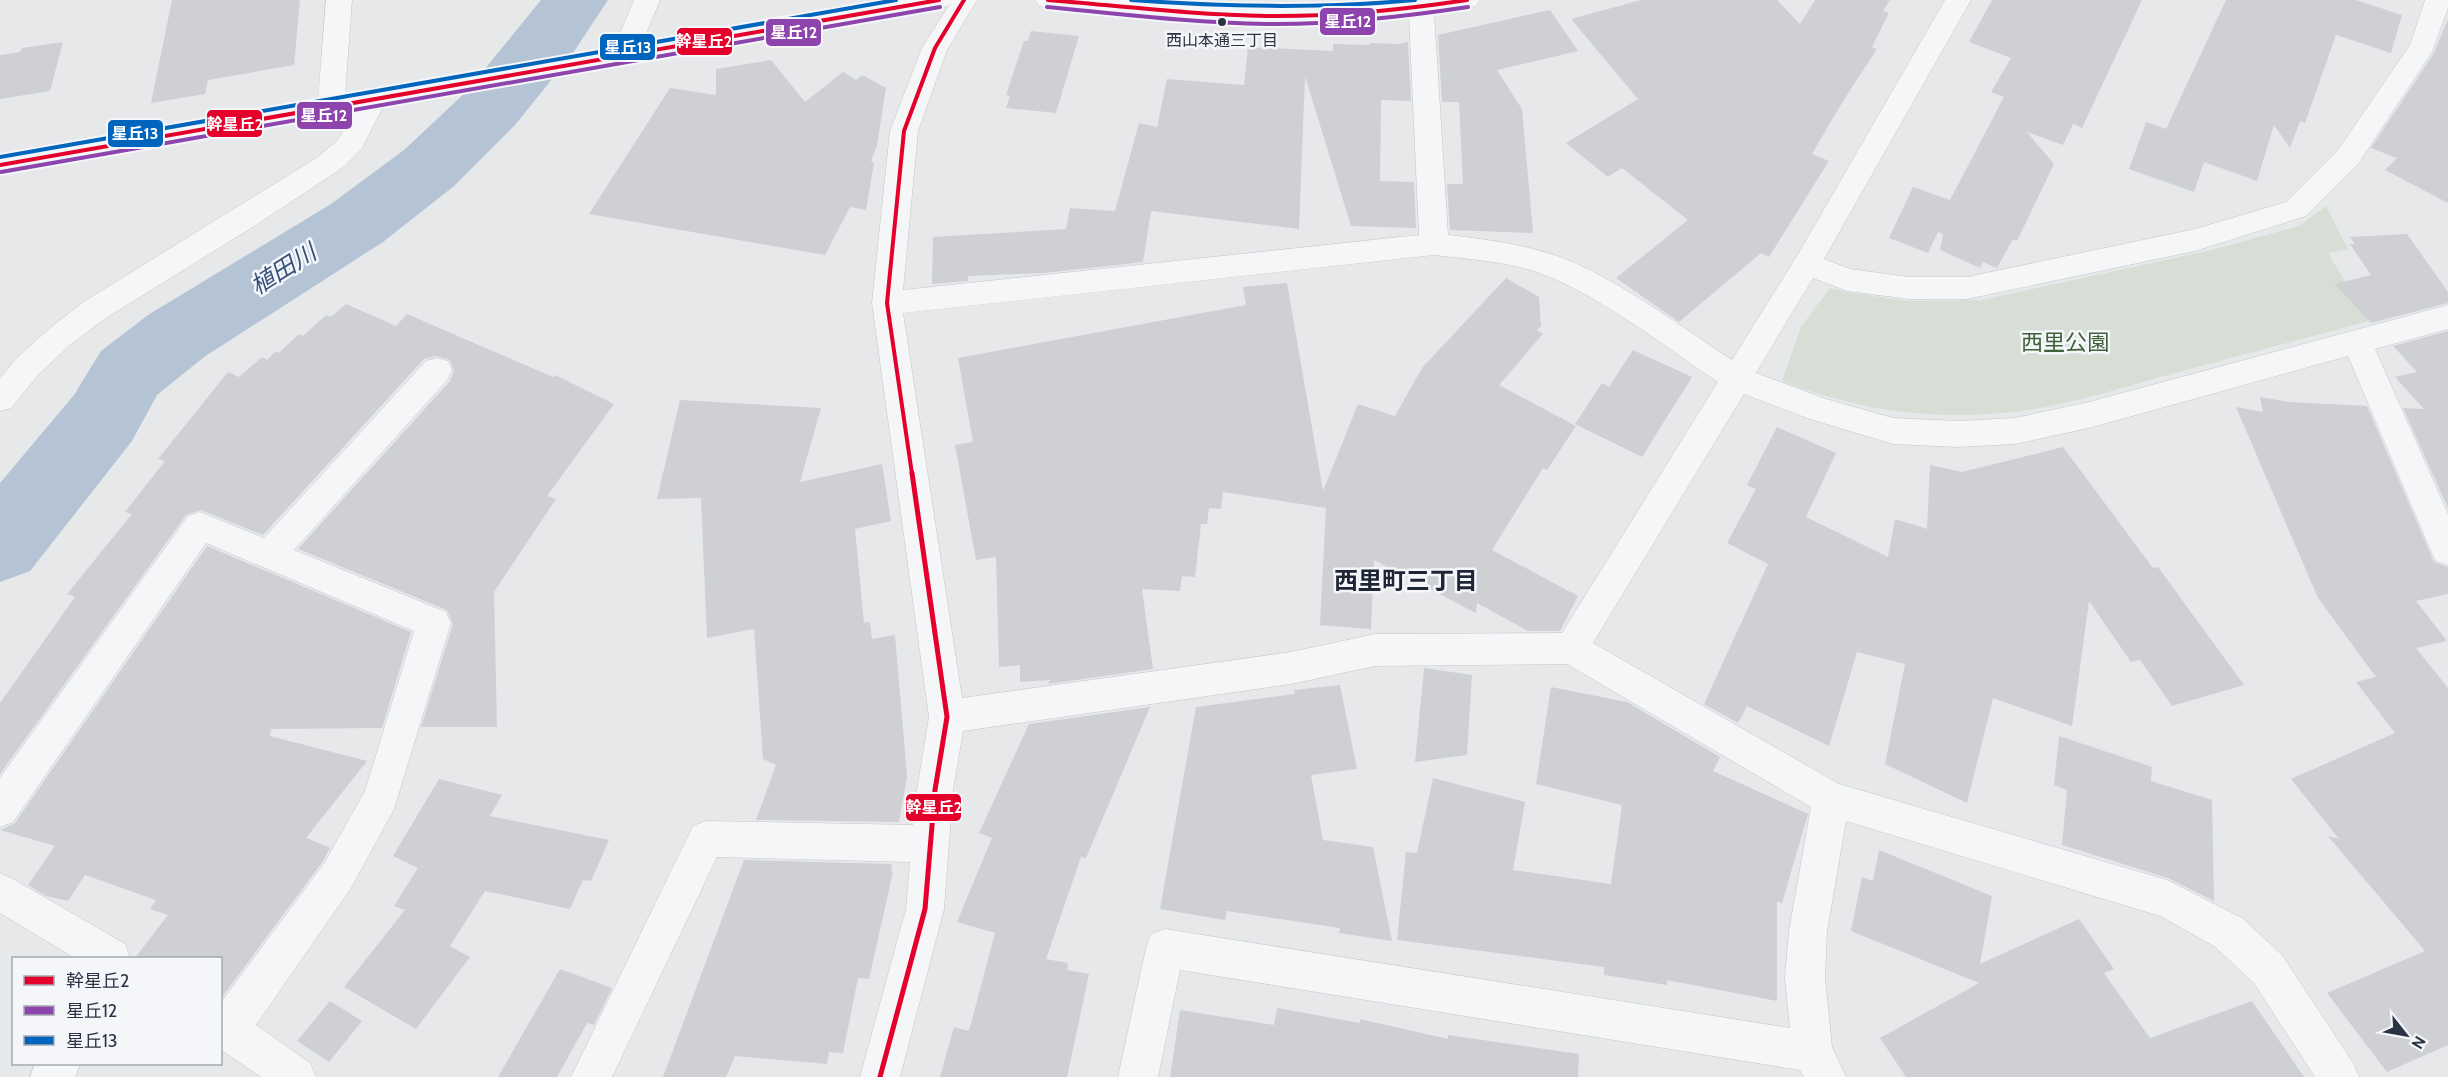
<svg xmlns="http://www.w3.org/2000/svg" width="2448" height="1077" viewBox="0 0 2448 1077" font-family="Cabin,'Noto Sans JP',sans-serif">
	<rect width="100%" height="100%" fill="#e6e8ea"/>
	<!-- green -->
	<path fill="#d6ded6" d="M2326 206 2348 249 2328 253 2369 321C2303 339 2237 356 2171 374 2120 388 2066 406 2013 412 1933 421 1856 410 1782 381L1801 327 1830 288 1852 293 1908 301 1982 300 2216 249 2299 226Z"/>
	<g fill="none" stroke-linecap="round" stroke-linejoin="round">
		<!-- river -->
		<path fill="#b4c4d5" fill-rule="evenodd" d="M541 0H608L573 53 515 125 454 186 383 242 204 357 157 395 132 441 30 571 0 582V483L74 395 101 351 148 315 331 204 404 150 467 91Z"/>
	</g>
	<!-- building -->
	<path fill="#ced0d3" d="M172 0H300L294 65 208 80 205 94 151 103Z
		M1641 0H1777L1800 24 1815 0H1890L1883 11 1889 13 1872 47 1877 49 1843 101 1812 154 1829 161 1769 257 1761 253 1679 322 1616 278 1688 220 1622 168 1608 177 1566 143 1638 99 1571 19Z
		M1992 0H2142L2082 128 2073 124 2063 145 2027 132 2054 164 2017 241 2013 239 1997 268 1983 262 1980 268 1940 250 1943 234 1938 232 1928 253 1889 238 1913 187 1950 200 2004 97 1991 92 2011 58 1969 42Z
		M2226 0H2356L2402 15 2391 53 2336 35 2305 123 2300 121 2290 148 2274 125 2257 181 2204 162 2194 192 2129 169 2146 122 2166 129Z
		M1550 10 1578 51 1497 70 1522 109 1533 233 1450 230 1447 184H1463L1459 102H1442L1438 35Z
		M2448 19V203L2385 170 2397 158 2371 148 2434 53Z
		M1031 31 1079 36 1056 113 1006 108 1010 96 1006 95 1024 41H1028Z
		M63 42 50 91 0 99V55L20 52 22 48Z
		M1408 42 1411 101 1381 100 1380 181 1414 182 1416 228 1351 226 1305 76 1299 229 1151 211 1143 262 1044 273 968 276V281L932 284 933 237 1066 229 1070 208 1115 211 1139 123 1157 127 1167 79 1244 85 1248 47 1333 51V44L1370 45V43L1398 44Z
		M771 60 805 102 843 72 856 80 862 75 886 88 877 145 871 161 874 163 866 210 850 207 825 255 589 214 670 88 716 95V69Z
		M2407 234 2448 292V303L2371 323 2335 284 2371 275 2350 244H2355L2350 237Z
		M1506 278 1539 297 1541 326 1537 330 1543 334 1499 385 1576 426 1547 470 1543 468 1492 550 1578 596 1560 631H1528L1477 603 1476 613 1374 560 1371 629 1320 625 1326 508 1223 492 1221 509 1209 508 1207 524H1201L1195 577 1182 576 1180 591 1142 589 1153 669 1048 684 1050 680 1020 682V665L999 667 996 557 976 560 955 445 973 442 958 358 1246 305 1243 287 1287 283 1323 491 1358 404 1395 416 1422 368Z
		M346 304 396 326 407 314 553 377 555 375 614 404 547 496 556 499 494 592 497 727H421L453 624 447 610 298 549 450 381 454 371 450 360 436 356 424 359 263 535 201 510 186 515 0 774V703L75 597 67 594 132 514 125 512 165 461 158 459 228 372 239 377 262 357 267 360 276 351 279 353 299 334 303 336 326 315 331 317Z
		M2448 331V508L2403 408 2424 409 2395 377 2417 372 2393 346Z
		M1633 350 1692 377 1642 457 1575 424 1602 383 1609 387Z
		M2260 397 2289 402 2367 406 2434 562 2448 567V594L2416 601 2447 641 2416 648 2448 688V1045L2387 1072 2327 993 2425 951 2328 836 2339 839 2291 779 2395 733 2356 682 2376 677 2318 598 2236 407 2263 412Z
		M680 400 821 408 800 482 882 464 891 521 855 529 864 623 870 622 872 639 895 635 907 777 899 822 756 820 776 765 763 759 754 629 707 638 701 498 657 499Z
		M1777 427 1836 453 1806 517 1888 557 1895 519 1927 529 1930 465 1962 472 2063 447 2153 568 2158 567 2244 685 2172 706 2140 660 2131 662 2089 601 2072 726 1993 698 1967 803 1885 764 1905 664 1857 652 1829 746 1747 706 1738 723 1704 704 1768 564 1727 543 1756 489 1747 485Z
		M207 546 411 632 382 728 271 729 270 736 367 761 306 838 330 848 323 861 220 1000V958H135L168 915 150 909 156 900 85 875 68 901 46 896 28 885 55 846 0 830 15 823Z
		M1424 668 1472 675 1467 755 1415 762Z
		M1340 685 1357 769 1311 775 1323 840 1373 847 1392 941 1339 933 1340 928 1227 911 1225 920 1160 909 1196 707 1295 694 1294 690Z
		M1551 687 1627 702 1720 757 1713 771 1808 814 1782 903 1777 901V1001L1667 980V985L1604 975V967L1397 940 1406 852 1417 853 1433 778 1525 802 1513 870 1611 884 1622 805 1536 784Z
		M1150 707 1086 858 1081 857 1046 959 1068 963 1067 970 1089 974 1067 1077H940L954 1027 969 1031 995 933 957 922 992 838 979 833 1029 724Z
		M2059 736 2152 767 2151 781 2212 800 2214 901 2168 878 2062 845 2067 790 2054 785Z
		M439 779 502 795 490 816 609 840 591 881 583 880 570 909 485 891 450 946 470 957 416 1029 344 987 405 910 394 906 418 868 393 856Z
		M1879 850 1992 896 1980 964 2079 919 2114 969 2104 973 2150 1038 2252 1001 2304 1077H1906L1880 1038 1979 983 1851 931 1862 877 1873 881Z
		M744 860 892 864 891 871 893 872 869 979 858 978 843 1053 829 1052 827 1064 735 1056 726 1077H663Z
		M560 969 612 988 594 1025 587 1023 557 1077H498Z
		M330 1001 362 1021 329 1062 297 1041Z
		M1277 1008 1360 1023V1019L1448 1039V1035L1579 1054 1578 1077H1170L1180 1010 1274 1025Z"/>
	<g fill="none" stroke-linecap="round" stroke-linejoin="round">
		<defs>
			<path id="minor" d="M326 0H352L345 95 614 48 634 0H660L642 43 892 0H977L947 50 918 131 903 290 1419 235 1409 16C1288 31 1169 19 1048 8L1039 6 1035 0H1140L1212 6 1292 8 1408 0H1480L1476 6 1434 13 1448 235C1492 240 1540 246 1581 266 1634 291 1683 328 1732 360L1797 256 1945 0H1971L1824 259 1850 269 1909 277H1967L2195 229 2286 202 2338 150 2410 45 2425 0H2448V8L2432 52 2358 164 2306 216 2195 251 1967 299H1909L1847 291 1813 278 1756 373 1826 399 1893 418 1958 421 2015 418 2089 402 2448 305V329L2375 349 2448 514V565L2436 561 2431 551 2348 356 2089 428 2015 444 1958 447 1893 444 1810 419 1744 394 1593 643 1839 784 2167 880 2242 918 2282 955 2353 1063 2359 1077H2315L2254 983 2214 946 2160 916 1846 821 1827 931 1825 978 1832 1047 1846 1077H1804L1800 1070 1180 970 1158 1077H1118L1146 948 1151 934 1165 929 1790 1028 1785 978 1789 931 1811 807 1567 664 1375 666 1291 684 963 731 953 790 944 909 900 1077H860L906 909 910 862 717 857 612 1077H571L693 826 706 821 913 825 917 790 929 717 872 303 890 131 922 48 951 2 948 6 939 8 383 107 362 148 345 166 256 225 106 318 71 344 39 374 11 408 0 411V378L18 357 50 328 85 301 318 157 338 140 354 112 0 175V155L318 100ZM1434 255C1467 259 1502 261 1534 271 1594 291 1664 346 1718 382L1562 633 1375 634 1291 652 962 698 903 313Z
				M437 358 448 361 452 370 448 379 294 550 446 612 451 623 394 809 351 888 256 1025 310 1063 316 1077H261L220 1049V1004L325 862 365 791 414 631 206 543 13 822 0 827V778L188 516 200 512 264 538 426 361Z
				M0 873 13 879 125 944 130 958H75L0 913Z
				M35 1064H80L75 1077H30Z"/>
		</defs>
		<!-- minor casing -->
		<use href="#minor" stroke="#c4c6c8" stroke-width="1"/>
		<!-- minor -->
		<use href="#minor" fill="#f5f6f7" fill-rule="evenodd"/>
		<defs>
			<path id="bus-1-far1" d="M1048 0C1121 6 1194 15 1267 16 1334 17 1401 10 1467 0
				M0 165 939 0
				M912 474 887 303 904 131 935 48 964 0"/>
			<path id="bus-1" d="M880 1077 925 909 935 790 947 717 912 473"/>
			<path id="bus-2" d="M1047 7C1120 14 1193 23 1267 24 1334 25 1402 17 1468 7
				M1 172 940 7"/>
			<path id="bus-3" d="M1131 0C1226 7 1320 9 1415 0
				M0 157 896 0"/>
		</defs>
		<!-- bus-1-far1 casing -->
		<use href="#bus-1-far1" stroke="#f4f6f9" stroke-width="8"/>
		<!-- bus-1 casing -->
		<use href="#bus-1" stroke="#f4f6f9" stroke-width="10"/>
		<!-- bus-2 casing -->
		<use href="#bus-2" stroke="#f4f6f9" stroke-width="8"/>
		<!-- bus-3 casing -->
		<use href="#bus-3" stroke="#f4f6f9" stroke-width="8"/>
		<!-- bus-1-far1 -->
		<use href="#bus-1-far1" stroke="#e4002b" stroke-width="4"/>
		<!-- bus-1 -->
		<use href="#bus-1" stroke="#e4002b" stroke-width="5"/>
		<!-- bus-2 -->
		<use href="#bus-2" stroke="#8e44ad" stroke-width="4"/>
		<!-- bus-3 -->
		<use href="#bus-3" stroke="#0065bd" stroke-width="4"/>
	</g>
	<!-- markers -->
	<circle fill="#2b3445" stroke="#f4f6f9" stroke-width="2" cx="1222" cy="22" r="5"/>
	<g text-anchor="middle" dominant-baseline="central" stroke-width="5" stroke-linejoin="round" paint-order="stroke">
		<!-- far-bus labels -->
		<g font-size="16" fill="#2b3445" stroke="#f4f6f9">
			<text x="1222" y="40">西山本通三丁目</text>
		</g>
		<!-- park labels -->
		<g font-size="22" fill="#3f6138" stroke="#f4f6f9">
			<text x="2065" y="342">西里公園</text>
		</g>
		<!-- water labels -->
		<g font-size="24" font-style="italic" fill="#34527a" stroke="#f4f6f9">
			<text transform="translate(283 269) rotate(-32)">植田川</text>
		</g>
		<!-- neighbourhood labels -->
		<g font-size="24" font-weight="bold" fill="#1d2536" stroke="#f4f6f9">
			<text x="1406" y="580">西里町三丁目</text>
		</g>
	</g>
	<g stroke="#f4f6f9" stroke-width="2">
		<rect x="1319" y="7" width="57" height="29" rx="6" fill="#8e44ad"/>
		<rect x="765" y="18" width="57" height="29" rx="6" fill="#8e44ad"/>
		<rect x="676" y="27" width="57" height="29" rx="6" fill="#e4002b"/>
		<rect x="599" y="33" width="57" height="28" rx="6" fill="#0065bd"/>
		<rect x="296" y="101" width="57" height="29" rx="6" fill="#8e44ad"/>
		<rect x="206" y="109" width="57" height="29" rx="6" fill="#e4002b"/>
		<rect x="107" y="119" width="57" height="29" rx="6" fill="#0065bd"/>
		<rect x="905" y="793" width="57" height="29" rx="6" fill="#e4002b"/>
	</g>
	<g font-size="16" text-anchor="middle" font-weight="bold" fill="#fff">
		<text x="1348" y="27">星丘12</text>
		<text x="794" y="38">星丘12</text>
		<text x="704" y="47">幹星丘2</text>
		<text x="628" y="53">星丘13</text>
		<text x="324" y="121">星丘12</text>
		<text x="235" y="130">幹星丘2</text>
		<text x="135" y="139">星丘13</text>
		<text x="934" y="813">幹星丘2</text>
	</g>
	<!-- legend -->
	<rect x="12" y="957" width="210" height="108" fill="#f4f6f9" stroke="#a4a8b1" stroke-width="1.5"/>
	<rect x="24" y="976" width="30" height="9" fill="#e4002b" stroke="#a4a8b1" stroke-width="1.5"/>
	<text x="66" y="987" font-size="18" fill="#2b3445">幹星丘2</text>
	<rect x="24" y="1006" width="30" height="9" fill="#8e44ad" stroke="#a4a8b1" stroke-width="1.5"/>
	<text x="66" y="1017" font-size="18" fill="#2b3445">星丘12</text>
	<rect x="24" y="1036" width="30" height="9" fill="#0065bd" stroke="#a4a8b1" stroke-width="1.5"/>
	<text x="66" y="1047" font-size="18" fill="#2b3445">星丘13</text>
	<!-- north arrow -->
	<g transform="translate(2406 1035) rotate(121)" stroke="#f4f6f9" stroke-width="4.5" paint-order="stroke">
	<path d="M0-4.5L10 22L0 15L-10 22Z" fill="#2b3445"/>
	<text y="-9" font-size="16" font-weight="bold" text-anchor="middle" fill="#2b3445">N</text>
	</g>
</svg>
